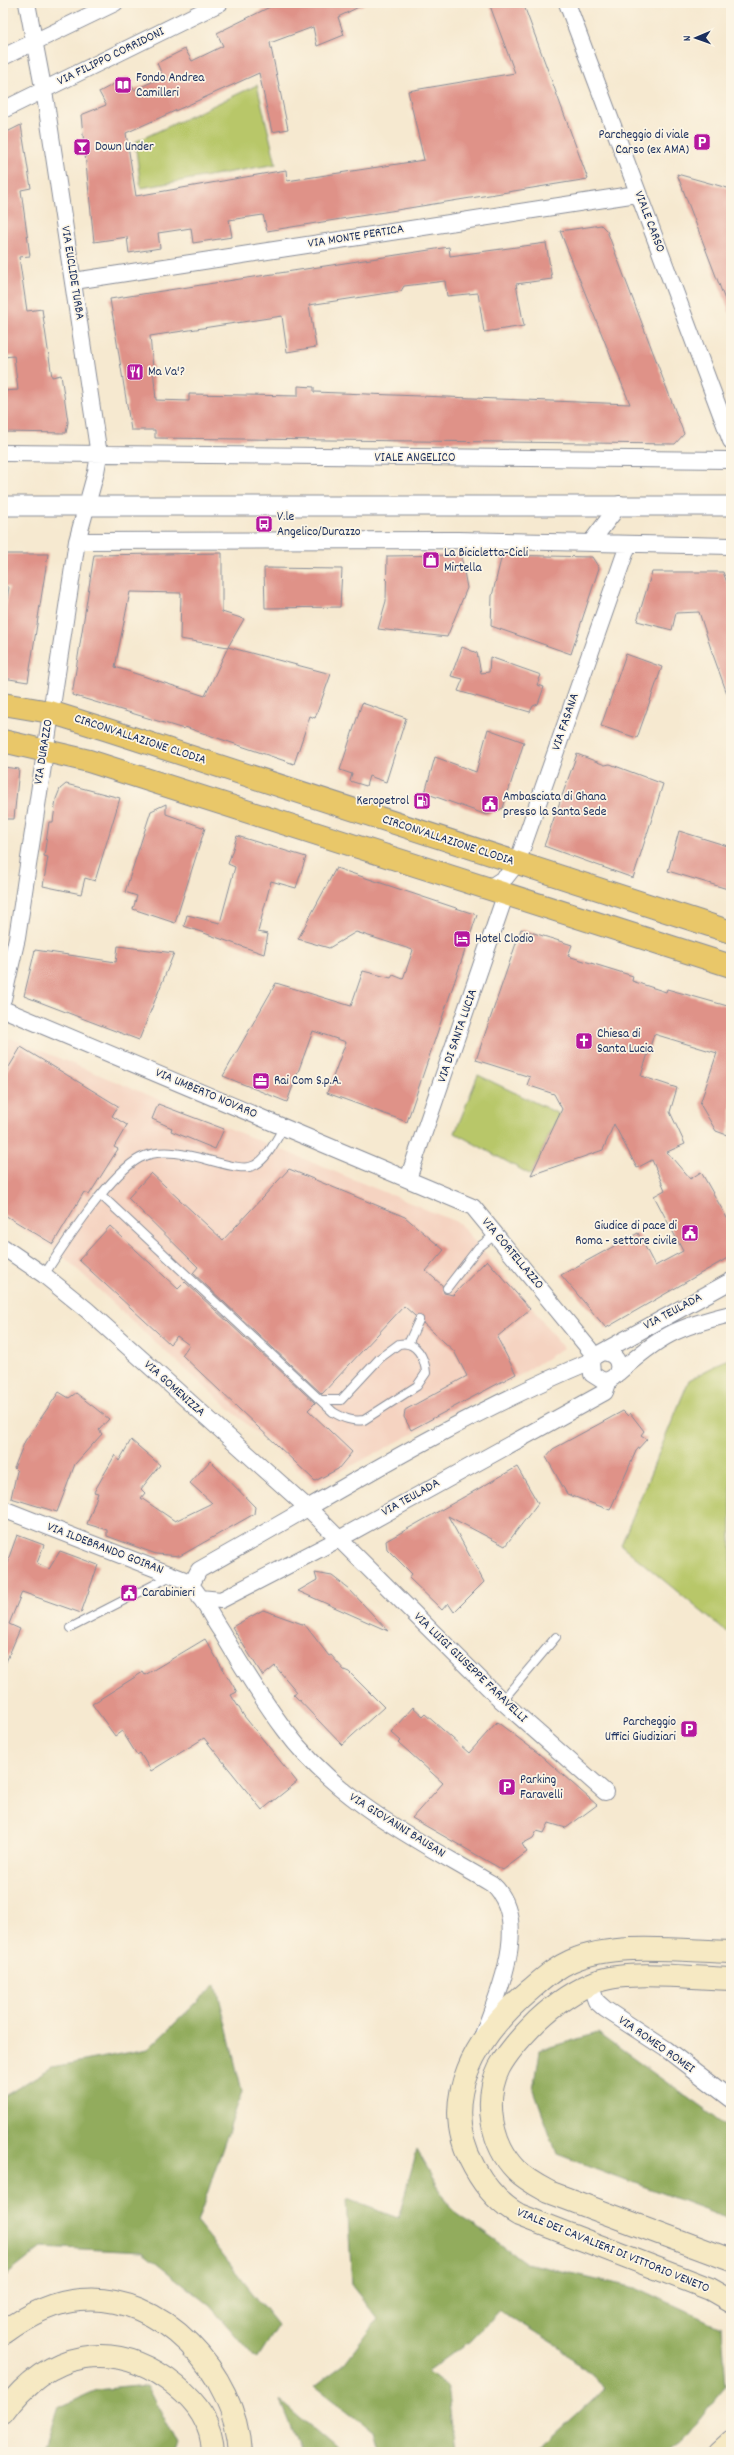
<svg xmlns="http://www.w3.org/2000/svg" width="734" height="2455" viewBox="0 0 734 2455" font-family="Dekko,sans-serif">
	<rect width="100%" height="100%" fill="#fcf5e5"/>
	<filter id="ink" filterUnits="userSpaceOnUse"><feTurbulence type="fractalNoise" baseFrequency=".025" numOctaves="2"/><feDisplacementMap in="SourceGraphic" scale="8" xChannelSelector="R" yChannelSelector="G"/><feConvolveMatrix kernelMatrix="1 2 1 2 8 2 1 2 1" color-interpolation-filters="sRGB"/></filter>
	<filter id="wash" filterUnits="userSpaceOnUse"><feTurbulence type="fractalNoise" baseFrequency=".012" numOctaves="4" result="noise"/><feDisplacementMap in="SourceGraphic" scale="16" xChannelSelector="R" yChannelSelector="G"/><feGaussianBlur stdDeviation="0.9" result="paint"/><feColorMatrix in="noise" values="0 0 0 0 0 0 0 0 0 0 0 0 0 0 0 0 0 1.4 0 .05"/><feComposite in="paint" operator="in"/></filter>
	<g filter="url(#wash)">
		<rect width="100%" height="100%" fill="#f6e9d0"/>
		<!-- built -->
		<path fill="#f5d3c1" d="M10 1038 459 1223 532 1307 563 1348 496 1390 315 1485 149 1337 60 1253 3 1217V1053Z"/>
		<!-- green -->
		<path fill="#b8c769" stroke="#6a7b64" d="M257 85 276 164 141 188 135 142Z
			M478 1075 559 1114 531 1175 455 1133Z
			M731 1357V1636L621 1545 689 1380Z"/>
		<!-- forest -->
		<path fill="#92ac5d" stroke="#566e5e" d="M216 1984 242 2092 197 2223 278 2325 256 2359 210 2306 142 2252 42 2247 3 2278V2097L52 2067 148 2049Z
			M598 2033 731 2129V2219L557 2154 534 2090 540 2050Z
			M417 2150 451 2209 526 2263 640 2289 721 2327 725 2387 682 2440 664 2452H536L605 2388 559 2347 499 2310 470 2341 428 2371 447 2386 455 2452H379L373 2431 315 2386 343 2365 378 2319 352 2286 347 2199 398 2218Z
			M147 2385 178 2445 175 2452H44L59 2407 97 2390Z
			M280 2401 336 2449 337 2452H301Z"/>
		<g id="blocks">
			<!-- building -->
			<path fill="#df9288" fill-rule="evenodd" d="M278 3H367L338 17 344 35 317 46 313 27 270 43 288 129 272 132 259 73 126 133 136 196 286 170 287 181 424 160 408 91 515 73 489 3H523L588 179 267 231 263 215 229 220 232 237 193 243 191 228 158 233 160 248 129 253 127 237 94 242 81 115 106 105 99 92 127 77 134 90 163 77 157 63 185 49 192 61 223 46 217 33Z
				M21 125 31 188 21 190 30 256 19 257 27 311 42 309 52 377 61 375 68 422 66 433 3 432V391L18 390 14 356 3 357V134Z
				M677 174 731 189V313H730Z
				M601 225 607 231 684 434 675 444 155 438V430H131L110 299 449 247 450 256 546 243 552 279 516 284 524 326 484 332 478 293 447 296 445 281 404 286 401 291 309 305 316 347 287 352 282 316 150 336 156 400 189 401V394L298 396V386L314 387V392L630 404 560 231Z
				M222 553V612L244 619 228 647 331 674 315 718 310 716 294 764 185 727 184 729 72 695 94 555ZM130 592 181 593 180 639 228 647 205 696 115 667Z
				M3 554H48L28 682 3 678V626L9 587H3Z
				M461 555 467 588 447 637 378 629 386 601 387 556Z
				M502 555 592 557 599 568 571 654 491 626 492 596Z
				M264 568 342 569 340 607 265 608Z
				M652 572H723L731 593V699H729L712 652 699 612 676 613 672 630 637 621Z
				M462 647 477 653 481 673 489 672 490 657 541 675 537 685 544 687 538 704 533 706 530 712 458 691 463 679 451 676Z
				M626 654 662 667 637 738 601 726Z
				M362 703 406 718 386 782 369 776 366 786 350 781 352 774 340 770Z
				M488 729 524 742 503 808 487 815 425 793 435 757 476 772Z
				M577 754 605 765 610 764 663 784 633 878 544 846Z
				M3 767 19 769 14 819H3Z
				M66 784 120 798 95 881 85 878 81 894 43 886 48 857 44 856 49 822H53L56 799 60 789Z
				M166 804V814L205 828 175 923 133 909 137 896 125 892 151 811Z
				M679 831 731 847V890L668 871Z
				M237 836 306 857 296 888 271 881 258 932 268 934 264 954 184 926 187 915 220 923 235 867 228 864Z
				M336 868 477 915 407 1122 327 1093 346 1042 313 1031 287 1102 223 1076 276 983 351 1006 363 971 391 978 393 975 403 979 413 950 356 932 329 948 298 939Z
				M521 929 572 945 568 956 633 976 632 981 666 992 667 989 731 1007V1122L727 1135 716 1131 700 1104 717 1053 654 1034 641 1076 677 1088 670 1112 685 1144 667 1152 690 1179 701 1172 731 1225V1256L606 1328 561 1275 638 1233 655 1266 683 1251 654 1196 665 1190 652 1160 637 1168 614 1124 603 1150 531 1175 562 1109 554 1094 527 1085 530 1077 476 1060Z
				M118 946 174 953 139 1040 24 996 35 950 116 962Z
				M21 1047 118 1106 112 1116 127 1125 114 1147 118 1149 89 1195 84 1192 53 1244 3 1214V1077Z
				M158 1104 224 1129 215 1149 171 1131 172 1128 152 1119Z
				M289 1169 405 1217 444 1250 426 1271 442 1285 444 1293 453 1295 487 1260 530 1309 497 1337 516 1374 411 1430 404 1417 405 1410 467 1376 454 1351 423 1323V1317L415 1316 404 1306 322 1394 193 1273 198 1267 128 1198 151 1173 223 1240Z
				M110 1226 178 1289 185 1282 315 1403 308 1410 352 1452 338 1469 315 1481 182 1355 189 1345 177 1336 170 1344 79 1260Z
				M59 1392 69 1398 76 1393 109 1419 99 1430 102 1434 75 1464 57 1512 11 1498 17 1471 14 1468 25 1441Z
				M623 1411 628 1416 630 1413 644 1431 641 1435 647 1439 636 1451 610 1510 567 1494 546 1457 553 1449Z
				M131 1440 160 1465 141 1489 145 1493 141 1498 175 1521 212 1503 190 1483 210 1461 255 1507 254 1514 180 1556 156 1554 107 1536V1530L87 1524 98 1493 94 1492 115 1455 119 1461Z
				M517 1467 538 1503 505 1546 448 1516 484 1582 454 1612 448 1603 442 1610 409 1578 412 1574 387 1549 386 1541Z
				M17 1535 44 1545 37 1563 49 1569 60 1551 98 1565 81 1613 22 1592 9 1624 20 1629 3 1669V1574Z
				M315 1573 332 1576 349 1589 388 1631 298 1591 317 1580Z
				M263 1610 305 1625 329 1656 331 1655 344 1670 349 1672 384 1707 342 1745 293 1694 297 1692 275 1666 263 1676 232 1627Z
				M205 1639 237 1692 231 1695 244 1716 297 1782 262 1810 204 1738 151 1771 140 1753 137 1755 122 1731 115 1736 92 1704 143 1672 145 1675Z
				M413 1707 423 1716 425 1714 469 1753 497 1722 538 1753 597 1805 566 1828 549 1823 544 1833 537 1831 533 1838 522 1844 527 1852 503 1870 412 1818 443 1783 399 1743 401 1741 391 1732Z"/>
		</g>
	</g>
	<g filter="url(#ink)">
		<use href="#blocks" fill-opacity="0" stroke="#888c97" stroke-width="1"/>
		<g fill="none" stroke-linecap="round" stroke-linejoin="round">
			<defs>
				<path id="service" d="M101 1195 333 1412C343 1418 352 1422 364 1420L417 1386 426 1373C425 1358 416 1340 399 1344L380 1358 341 1400H321
					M44 1275C64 1245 109 1174 140 1158 178 1139 235 1177 255 1165 268 1158 276 1139 284 1127
					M447 1288 478 1248 496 1234
					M408 1344 419 1320
					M70 1628 171 1576
					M502 1701 556 1637"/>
				<path id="minor" d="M567 3 731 441
					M3 57 115 3
					M3 110 220 3
					M74 281 637 194
					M3 453 731 460
					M77 541 457 540 731 546
					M591 542 620 504
					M489 888 506 877 517 863 628 545
					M3 999 17 938 77 541 96 472 99 455 46 103 27 3
					M3 1009 473 1207 595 1356
					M408 1179 506 893
					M3 1247 44 1275 87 1310 309 1509 502 1701 605 1792
					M603 1352C623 1354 624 1379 603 1381L592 1374 591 1361 595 1356 731 1281
					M618 1373C660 1336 676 1327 731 1314
					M3 1509 187 1581C201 1594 210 1615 221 1631 241 1665 261 1698 285 1730 338 1802 418 1840 492 1884 532 1920 498 1993 483 2035
					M191 1585 199 1570C328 1498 454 1418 591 1361
					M200 1598 221 1600 339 1539 605 1392 609 1380
					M590 1984 596 2001 605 2009 666 2049 731 2099"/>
				<path id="tertiary" d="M3 506H731"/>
				<path id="secondary" d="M731 1952C684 1951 615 1941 571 1961 555 1968 543 1979 530 1990 477 2035 436 2099 474 2167 485 2187 499 2204 519 2215L710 2289 731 2301
					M731 1979C695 1978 630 1970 598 1981 574 1990 555 2004 537 2021 523 2035 508 2051 499 2068 483 2100 492 2146 516 2170 526 2180 538 2186 549 2192L731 2260
					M3 2333C26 2316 51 2302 80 2300 162 2292 236 2374 240 2452
					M3 2413C48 2351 114 2336 176 2386 197 2403 212 2423 213 2452
					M720 2452 731 2442"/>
				<path id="primary" d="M3 704 50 712 108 730 731 932
					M3 741 89 761 731 966"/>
			</defs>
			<!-- service casing -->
			<use href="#service" stroke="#888c97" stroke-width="10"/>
			<!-- minor casing -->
			<use href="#minor" stroke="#888c97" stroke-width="18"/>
			<!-- tertiary casing -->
			<use href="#tertiary" stroke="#888c97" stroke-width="21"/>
			<!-- secondary casing -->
			<use href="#secondary" stroke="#888c97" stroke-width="24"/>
			<!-- primary casing -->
			<use href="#primary" stroke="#888c97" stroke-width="24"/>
			<!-- service -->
			<use href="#service" stroke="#fff" stroke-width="8"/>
			<!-- minor -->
			<use href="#minor" stroke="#fff" stroke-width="16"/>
			<!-- tertiary -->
			<use href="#tertiary" stroke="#fff" stroke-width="19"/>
			<!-- secondary -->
			<use href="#secondary" stroke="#f6e9c3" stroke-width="22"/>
			<!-- primary -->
			<use href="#primary" stroke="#e9c769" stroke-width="22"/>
		</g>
	</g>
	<!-- icons -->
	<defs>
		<symbol id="library-square" viewBox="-11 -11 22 22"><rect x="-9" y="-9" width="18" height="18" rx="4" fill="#b5179e" stroke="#fcf5e5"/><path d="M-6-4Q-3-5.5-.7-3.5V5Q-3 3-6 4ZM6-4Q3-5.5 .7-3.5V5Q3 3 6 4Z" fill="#fff"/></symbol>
		<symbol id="parking-square" viewBox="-11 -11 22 22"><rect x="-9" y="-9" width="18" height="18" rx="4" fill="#b5179e" stroke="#fcf5e5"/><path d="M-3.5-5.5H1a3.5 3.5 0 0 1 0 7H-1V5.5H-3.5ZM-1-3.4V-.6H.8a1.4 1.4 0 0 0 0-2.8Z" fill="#fff"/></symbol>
		<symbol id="bar-square" viewBox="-11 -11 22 22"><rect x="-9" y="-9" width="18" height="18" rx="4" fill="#b5179e" stroke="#fcf5e5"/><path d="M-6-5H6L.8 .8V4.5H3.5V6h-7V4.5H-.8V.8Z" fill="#fff"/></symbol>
		<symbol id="restaurant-square" viewBox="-11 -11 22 22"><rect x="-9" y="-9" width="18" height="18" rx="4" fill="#b5179e" stroke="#fcf5e5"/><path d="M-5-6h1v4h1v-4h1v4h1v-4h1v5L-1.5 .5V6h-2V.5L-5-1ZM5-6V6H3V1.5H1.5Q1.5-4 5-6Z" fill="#fff"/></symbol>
		<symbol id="bus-square" viewBox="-11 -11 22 22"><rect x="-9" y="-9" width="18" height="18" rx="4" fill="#b5179e" stroke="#fcf5e5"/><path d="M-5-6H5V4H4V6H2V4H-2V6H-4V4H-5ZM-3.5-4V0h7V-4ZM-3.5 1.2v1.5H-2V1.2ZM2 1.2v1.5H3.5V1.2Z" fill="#fff"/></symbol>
		<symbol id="shop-square" viewBox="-11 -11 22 22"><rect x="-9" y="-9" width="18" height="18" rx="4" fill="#b5179e" stroke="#fcf5e5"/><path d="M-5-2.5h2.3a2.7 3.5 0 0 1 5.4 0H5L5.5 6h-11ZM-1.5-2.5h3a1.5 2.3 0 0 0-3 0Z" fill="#fff"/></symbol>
		<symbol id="fuel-square" viewBox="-11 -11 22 22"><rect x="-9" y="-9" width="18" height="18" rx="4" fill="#b5179e" stroke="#fcf5e5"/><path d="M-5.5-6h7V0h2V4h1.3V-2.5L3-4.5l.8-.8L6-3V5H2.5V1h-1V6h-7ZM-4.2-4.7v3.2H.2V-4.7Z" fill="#fff"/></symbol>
		<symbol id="civic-square" viewBox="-11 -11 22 22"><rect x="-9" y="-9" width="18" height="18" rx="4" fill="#b5179e" stroke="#fcf5e5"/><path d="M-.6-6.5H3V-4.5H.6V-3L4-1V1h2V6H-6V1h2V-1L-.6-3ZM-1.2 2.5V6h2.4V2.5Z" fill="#fff"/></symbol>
		<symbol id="hotel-square" viewBox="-11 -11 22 22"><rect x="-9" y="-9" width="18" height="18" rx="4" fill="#b5179e" stroke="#fcf5e5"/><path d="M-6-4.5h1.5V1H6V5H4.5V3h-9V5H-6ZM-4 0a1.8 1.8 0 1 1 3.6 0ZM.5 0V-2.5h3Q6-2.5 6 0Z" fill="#fff"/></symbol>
		<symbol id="church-square" viewBox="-11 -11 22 22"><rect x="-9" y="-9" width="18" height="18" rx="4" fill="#b5179e" stroke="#fcf5e5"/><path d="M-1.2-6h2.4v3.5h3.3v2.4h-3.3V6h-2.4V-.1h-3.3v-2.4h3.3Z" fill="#fff"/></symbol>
		<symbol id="office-square" viewBox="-11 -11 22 22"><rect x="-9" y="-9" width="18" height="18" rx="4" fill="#b5179e" stroke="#fcf5e5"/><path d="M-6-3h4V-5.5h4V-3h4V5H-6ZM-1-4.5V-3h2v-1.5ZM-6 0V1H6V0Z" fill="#fff"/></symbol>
	</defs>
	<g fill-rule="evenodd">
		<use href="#library-square" x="113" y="75" width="20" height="20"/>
		<use href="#parking-square" x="692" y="132" width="20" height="20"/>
		<use href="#bar-square" x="72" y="137" width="20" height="20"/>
		<use href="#restaurant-square" x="125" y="362" width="20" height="20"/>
		<use href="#bus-square" x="254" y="514" width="20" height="20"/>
		<use href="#shop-square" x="421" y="550" width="20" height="20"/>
		<use href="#fuel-square" x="412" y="791" width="20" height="20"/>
		<use href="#civic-square" x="480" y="794" width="20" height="20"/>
		<use href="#hotel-square" x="452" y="929" width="20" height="20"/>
		<use href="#church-square" x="574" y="1031" width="20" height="20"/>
		<use href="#office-square" x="251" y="1071" width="20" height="20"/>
		<use href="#civic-square" x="680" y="1223" width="20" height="20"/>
		<use href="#civic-square" x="119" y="1583" width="20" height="20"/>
		<use href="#parking-square" x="679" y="1719" width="20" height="20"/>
		<use href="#parking-square" x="497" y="1777" width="20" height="20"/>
	</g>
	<g text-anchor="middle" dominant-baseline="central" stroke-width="3.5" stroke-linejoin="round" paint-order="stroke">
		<!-- street labels -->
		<g font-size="13" fill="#1b2f5e" stroke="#fcf5e5">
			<text transform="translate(111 57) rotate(-26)">VIA FILIPPO CORRIDONI</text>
			<text transform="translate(649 222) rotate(69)">VIALE CARSO</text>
			<text transform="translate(356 237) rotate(-9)">VIA MONTE PERTICA</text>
			<text transform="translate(72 273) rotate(81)">VIA EUCLIDE TURBA</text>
			<text x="415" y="458">VIALE ANGELICO</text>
			<text transform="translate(566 722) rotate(-71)">VIA FASANA</text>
			<text transform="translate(140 740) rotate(18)">CIRCONVALLAZIONE CLODIA</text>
			<text transform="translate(44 752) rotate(-81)">VIA DURAZZO</text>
			<text transform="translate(448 841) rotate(18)">CIRCONVALLAZIONE CLODIA</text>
			<text transform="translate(458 1036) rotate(-71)">VIA DI SANTA LUCIA</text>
			<text transform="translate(206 1094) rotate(23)">VIA UMBERTO NOVARO</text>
			<text transform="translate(512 1254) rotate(50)">VIA CORTELLAZZO</text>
			<text transform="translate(673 1312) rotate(-28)">VIA TEULADA</text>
			<text transform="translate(174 1389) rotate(42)">VIA GOMENIZZA</text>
			<text transform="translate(411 1498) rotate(-29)">VIA TEULADA</text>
			<text transform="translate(105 1549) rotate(21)">VIA ILDEBRANDO GOIRAN</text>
			<text transform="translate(470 1668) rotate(44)">VIA LUIGI GIUSEPPE FARAVELLI</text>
			<text transform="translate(397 1826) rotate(32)">VIA GIOVANNI BAUSAN</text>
			<text transform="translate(656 2045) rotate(35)">VIA ROMEO ROMEI</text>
			<text transform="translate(613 2251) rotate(22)">VIALE DEI CAVALIERI DI VITTORIO VENETO</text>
		</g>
		<!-- poi labels -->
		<g font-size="13" fill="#1b2f5e" stroke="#fcf5e5" text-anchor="start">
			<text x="136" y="78">Fondo Andrea<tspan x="136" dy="15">Camilleri</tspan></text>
			<text x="689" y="135" text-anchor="end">Parcheggio di viale<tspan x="689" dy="15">Carso (ex AMA)</tspan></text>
			<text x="95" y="147">Down Under</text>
			<text x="148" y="372">Ma Va'?</text>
			<text x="277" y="517">V.le<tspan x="277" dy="15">Angelico/Durazzo</tspan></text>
			<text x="444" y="553">La Bicicletta-Cicli<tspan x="444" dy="15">Mirtella</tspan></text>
			<text x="503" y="797">Ambasciata di Ghana<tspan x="503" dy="15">presso la Santa Sede</tspan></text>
			<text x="409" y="801" text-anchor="end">Keropetrol</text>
			<text x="475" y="939">Hotel Clodio</text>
			<text x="597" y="1034">Chiesa di<tspan x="597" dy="15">Santa Lucia</tspan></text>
			<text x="274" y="1081">Rai Com S.p.A.</text>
			<text x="677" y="1226" text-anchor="end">Giudice di pace di<tspan x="677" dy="15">Roma - settore civile</tspan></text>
			<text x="142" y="1593">Carabinieri</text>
			<text x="676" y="1722" text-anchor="end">Parcheggio<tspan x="676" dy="15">Uffici Giudiziari</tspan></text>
			<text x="520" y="1780">Parking<tspan x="520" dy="15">Faravelli</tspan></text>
		</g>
	</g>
	<!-- margin -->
	<rect width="734" height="2455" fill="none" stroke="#fcf5e5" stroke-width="16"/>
	<!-- north arrow -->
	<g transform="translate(696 38) rotate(268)" stroke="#fcf5e5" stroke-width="3" paint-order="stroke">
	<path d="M0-3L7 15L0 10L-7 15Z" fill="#1b2f5e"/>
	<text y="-6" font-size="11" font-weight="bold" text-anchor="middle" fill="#1b2f5e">N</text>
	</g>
</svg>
